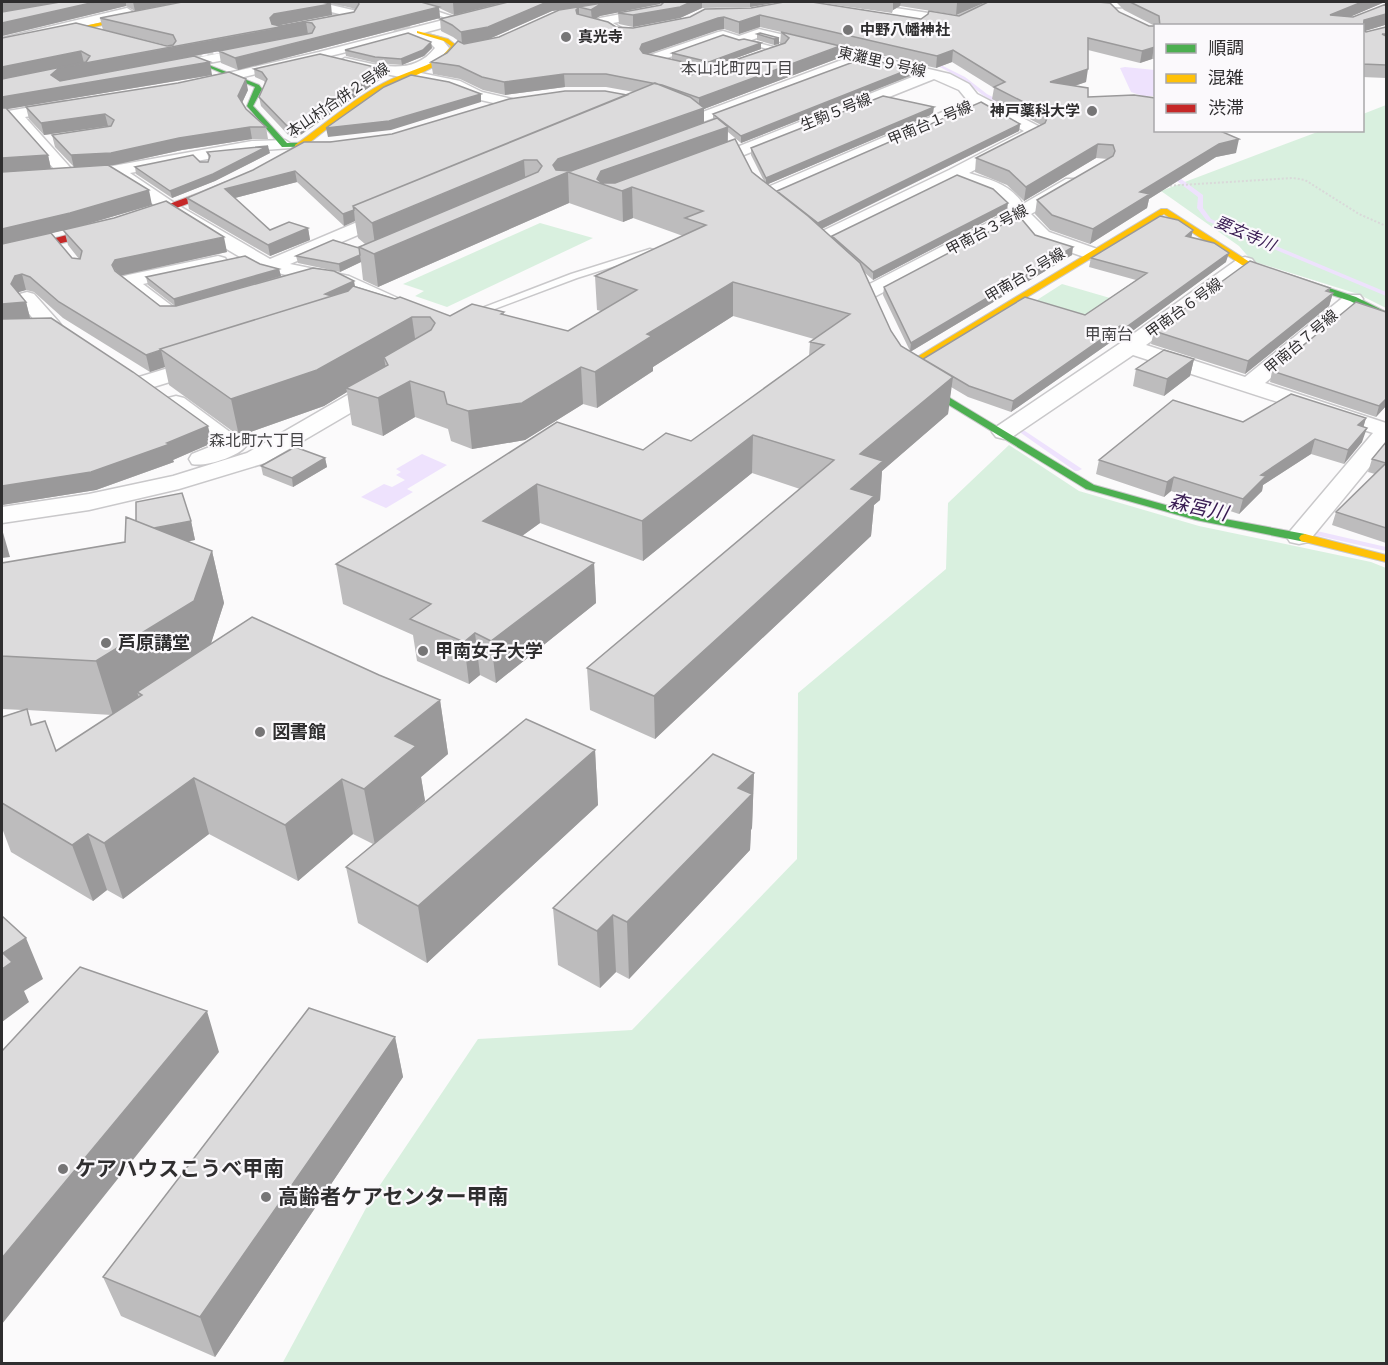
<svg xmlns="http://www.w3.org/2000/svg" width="1388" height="1365" viewBox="0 0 1388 1365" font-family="'Varela Round','Noto Sans JP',sans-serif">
	<rect width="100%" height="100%" fill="#fbfafb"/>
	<!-- green -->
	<path fill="#d9f0df" d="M1386 105V308L1358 294 1252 261 1239 246 1161 191 1320 131 1362 130 1363 114Z
		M540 223 593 238 447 307 415 296 424 291 403 284Z
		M1062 284 1158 312 1124 336 1026 307Z
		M1009 445 1079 491 1199 526 1371 562 1386 568V1363L282 1364 372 1197 478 1039 632 1030 797 859 798 693 946 569 948 503Z"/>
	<!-- water -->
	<path fill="#eee2fd" d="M1125 67 1155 70V96H1143L1131 92 1120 68Z
		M422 454 447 465 407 489 413 492 386 508 361 497 384 484 392 487 405 480 396 475 401 472 396 469Z"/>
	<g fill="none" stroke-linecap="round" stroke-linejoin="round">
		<!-- stream -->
		<path fill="#eee2fd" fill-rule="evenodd" d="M849 50 867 53 884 51 886 52 867 55 849 52Z
			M931 60 965 77 987 94 1006 104C992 106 973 86 960 78 950 72 940 67 930 62Z
			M1169 173H1173L1203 195V208L1211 219 1386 292V296L1207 221 1197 208 1198 197 1169 175Z
			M1023 430 1025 431 1082 469 1078 471H1075L1021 433V431Z
			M1301 528H1304L1386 547V551L1301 532 1300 530Z"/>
		<!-- secondary-tunnel -->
		<path stroke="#d2d1d2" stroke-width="15" stroke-dasharray="15 8" stroke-linecap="butt" d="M306 2 419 32"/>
		<defs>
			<path id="lane" d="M433 10 460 19 461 20 458 22 431 13Z
				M743 39 781 49 782 50 779 52 741 42Z
				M650 249 653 250V254L577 278 473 317 464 315 571 274Z"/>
			<path id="street" d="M299 2H318L357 11 359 14 355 21 320 28 314 24 315 21 344 15 301 5Z
				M513 2H531L529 5 423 33 441 38 449 48 439 60 416 72 460 81 482 92 512 99 514 102 512 105 507 106 472 98 451 87 340 65 338 62 345 58C375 64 412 78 435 48L431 44 408 37 203 87 196 83 198 80 319 52Z
				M872 2H886L882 6 955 17 990 2H1005L957 25 865 11 863 8Z
				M1106 2H1137C1131 8 1115 8 1107 6Z
				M658 7 662 8 664 11 662 14 613 23 623 29 640 30 642 33C628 44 604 33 594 22L600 18Z
				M127 8 133 12 131 15 2 46V38Z
				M759 29 950 74 969 84 977 94 1042 128 1044 131 1042 134 969 173C991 180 1010 184 1023 204L1066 179H1078L1081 183 1078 187 1031 214 1049 232 1100 250 1102 254 1100 258 1093 260 1035 240 1018 221 876 296H862L859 292 862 288 1010 211C997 191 978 187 956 180L822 246H808L806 242 808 238 949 170 1024 131 980 107 766 201H754L751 197 754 193 968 101 959 90 934 79 744 155H732L730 152 732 149 917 75 863 62 697 124 692 122 689 119 692 116 847 58 760 37 740 44 723 39 664 59 714 71 716 74 709 78 644 63 642 60 644 57 718 32 723 31 739 36Z
				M261 45 266 46 268 49 266 52 167 71 160 67 167 63Z
				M67 101 75 106 72 109 25 117 76 174 68 179 62 178 10 119 2 120V112Z
				M285 140 293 145 291 148 252 151 130 173 176 204 270 259 388 209H400L403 213 400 217 290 264 349 276 402 300 405 304 402 308H388L337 285 262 270 164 212 123 183 110 176H101L99 172 107 167 252 141Z
				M218 256 225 258 228 262 225 266 143 284 176 309 182 311 185 315 182 319 172 322 165 320 118 281 121 277 128 275Z
				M1245 257 1252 259 1255 263 1252 267 1146 345 1245 377 1346 295H1360L1363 299 1360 303 1265 383 1386 423V447L1308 542 1299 544 1290 542 1286 536 1373 433 1133 355 1012 437 1004 439 996 437 992 432 996 427 1122 342 1238 259Z
				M27 292 34 294 58 321 61 325 58 329C40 334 31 315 20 302L17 298 20 294Z
				M204 357 212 359 215 364 212 369 147 389 139 387 136 382 139 377Z
				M385 376 393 378 396 383 393 388 265 463 179 489 89 510 2 523V507L89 494 173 476 247 453 377 378Z
				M176 396 184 398 242 441 246 446C238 457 205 467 192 464L189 459 192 454 217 444 168 408 165 403 168 398Z"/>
			<path id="fast" d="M196 60 259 85 262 89 253 106 287 143 343 142 347 144 343 146 282 147 247 106 255 87 196 62Z
				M1284 273 1356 297 1386 312V318L1350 301 1281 278 1280 276Z
				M912 375 1094 485 1198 514 1305 534 1311 538 1305 542 1196 520 1086 489 908 380 907 378Z"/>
			<path id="slow" d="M199 2H208L2 47V43Z
				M417 31 448 39 457 46C439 73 402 77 375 94 349 110 325 131 301 149H295V145C330 121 363 89 404 74 421 67 439 63 451 46L444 41 417 33Z
				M1161 209H1167L1248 261 1288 276 1284 279 1242 265 1164 214 907 370 899 368Z
				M1305 534 1386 555V562L1301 541 1299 538 1301 535Z"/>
			<path id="jam" d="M226 182 233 184C220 193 202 198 187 204 128 227 64 245 2 255V251C79 233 153 213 226 182Z"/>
		</defs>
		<!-- lane casing -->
		<use href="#lane" stroke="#c9c8ca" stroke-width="3"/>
		<!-- street casing -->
		<use href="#street" stroke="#c9c8ca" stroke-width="3"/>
		<!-- fast casing -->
		<use href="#fast" stroke="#c9c8ca" stroke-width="2"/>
		<!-- slow casing -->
		<use href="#slow" stroke="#c9c8ca" stroke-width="2"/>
		<!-- jam casing -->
		<use href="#jam" stroke="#c9c8ca" stroke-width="2"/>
		<!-- path -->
		<path stroke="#d9d9d9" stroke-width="2" stroke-dasharray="2 2" stroke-linecap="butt" d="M1166 186 1293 178 1305 180 1359 214 1386 226"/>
		<!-- lane -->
		<use href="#lane" fill="#fefefe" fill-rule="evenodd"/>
		<!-- street -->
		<use href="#street" fill="#fefefe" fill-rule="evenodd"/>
		<!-- fast -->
		<use href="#fast" fill="#4caf50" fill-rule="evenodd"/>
		<!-- slow -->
		<use href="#slow" fill="#ffc107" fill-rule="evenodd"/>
		<!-- jam -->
		<use href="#jam" fill="#c62828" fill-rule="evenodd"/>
		<defs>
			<path id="rail" d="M2 13 58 2
				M178 60 234 49"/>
		</defs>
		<!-- rail casing -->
		<use href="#rail" stroke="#d9d9d9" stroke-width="3"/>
		<!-- rail -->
		<use href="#rail" stroke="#fbf9fc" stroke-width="2" stroke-dasharray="6" stroke-linecap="butt"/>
	</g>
	<!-- wall -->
	<path fill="#bdbcbd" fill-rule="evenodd" d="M60 2H180L135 11 126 6 2 36V12Z
		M326 2H506L454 15 439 8 440 18 238 70 221 63 219 51 194 56 212 75 7 109 48 155 51 169 74 167 55 147 52 135 109 127 108 126 44 135 29 119 26 107 248 90 242 103 246 109 266 127 268 139H252L182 150 114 165H108L152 205 76 227 227 252 121 275 160 306H175L148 285 146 277 260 264 279 269 281 276 355 286 450 316 504 312V315L568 331 601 311 597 310 595 276 683 236 633 218 623 222 569 203 378 287 363 280 361 262 340 272 298 263 296 256 359 248V247L365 244 358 238 355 221 344 226 297 182 235 198 270 230 308 228 310 240 270 256 189 209 187 198 330 142 392 134 627 95 634 92 606 87H565L505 95 483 90 460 79 433 74 431 62 447 53 460 42 453 37 441 31 440 19 508 2H780L750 7 702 8 680 18 633 27 619 24 618 13 661 5 660 4 600 16 595 19 616 27 633 28 690 17 705 9 921 19 959 16 1119 12 1149 26H1155L1124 10 1116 2H1386V3L1385 2 1351 16 1353 17 1386 4V26L1385 25 1364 31 1366 32 1386 27V78L1362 77V26H1155V59H1152L1140 63 1088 50 1086 82 1074 86 1088 97 1236 153 1216 157 1149 199 1147 208 1090 244 1050 230 1035 214 1037 200 1108 159 1096 158 1024 201 1007 185 975 172 976 158 1041 125 992 99 994 88 952 62 936 68 760 27 739 34 724 29 718 30 647 54 688 63V73L691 75 780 44 781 32 839 58 704 109V123L713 119V114L910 69V76L741 143 728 132V142L752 172 764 181 751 155V148L933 114 768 184 777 192 1020 124 1019 131 822 229 832 238V236L1007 210 873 280 864 272 891 331 901 346 910 351 883 295 884 287 1035 235 1072 255 910 352 923 359 1085 315 1136 280 1089 267 1091 258 1191 237 1226 262 1123 338 1118 337 1011 412 968 397 951 387 948 414 882 471 880 500 874 505 871 536 655 739 590 710 587 668 800 489 752 473 643 561 540 523 522 536 594 563 596 603 496 683 480 675 469 684 417 661 413 635 343 604 336 564 557 422 643 450 691 441 809 356 810 342 814 339 733 316 653 367V371L597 408 583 404 525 440 472 449 451 441 448 429 415 417 383 436 352 425 347 392 324 406 239 436 169 385 165 367 150 372 63 318 34 292 26 290 19 292V293L26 302 30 318 212 443 173 460 174 462 96 490 2 505V38L167 46H170L103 30 100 18 332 15 278 25 280 26 354 12 356 9ZM571 8 499 37 489 39 552 11ZM64 230 68 245 79 259 72 258 51 233Z
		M815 2H986L956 15 900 6 893 10 892 13Z
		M757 34 779 38V44L774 45 757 40Z
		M739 40 761 43V49L709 68 672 59V53Z
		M432 48 424 56 402 65 376 63 346 56 345 50Z
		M254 69 384 77 296 138H291L261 106 259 97 265 83 264 81 255 77Z
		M207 152 270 153 215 181 172 198 136 174 135 167 200 162H208L209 160Z
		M1330 288 1329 292 1333 293 1329 306 1245 374 1151 344 1154 331Z
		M1194 359 1190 376 1164 396 1133 386 1136 369Z
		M1272 371 1386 406 1376 417 1270 382Z
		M1366 418 1363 427 1362 442 1344 464 1311 454 1263 485 1262 491 1239 514 1171 491 1164 497 1096 474 1099 460 1243 422Z
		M1386 442V543L1332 525 1336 512 1375 474 1368 472 1372 459Z
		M325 458 327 467 293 487 263 475 261 466Z
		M136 521H191L195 540 186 541 212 551 224 603 211 643 379 675 440 700 448 754 421 777 425 801 410 814 595 750 598 805 427 963 358 923 346 867 373 844 353 834 298 881 209 834 123 899 107 890 93 901 11 852 2 828V717L23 710 2 709V563L125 542ZM27 710 112 715 56 751 32 724Z
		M754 773 752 828 751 830 750 850 629 979 616 972 600 988 558 965 553 908Z
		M395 1037 403 1077 215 1357 121 1316 103 1277Z"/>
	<!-- shaded-wall -->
	<path fill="#9a999a" d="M2 2H60L2 12Z
		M95 2H126V6L2 36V23Z
		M133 2H180L135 11Z
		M461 2H506L454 15 453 3Z
		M547 2H613L579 7V18L576 10 579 7 552 11 489 39 462 44 461 32Z
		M615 2H660V4L600 16 592 21 591 10 599 5Z
		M691 2H702V8L680 18 633 27V15Z
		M750 2H780L750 7Z
		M893 2H901L900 6 893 10Z
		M961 2H986L956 15 957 3Z
		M1362 2H1385L1329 26 1330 15Z
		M331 4 332 15 276 26 306 22 308 34 63 81 54 88 51 75 59 68 272 29 270 18 274 14Z
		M439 7 440 18 238 70 235 58Z
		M1386 14 1385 25 1362 32 1364 20Z
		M760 15V27L739 34V22Z
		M724 17V29L718 30 642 56 640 49 642 44 718 18Z
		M779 38V44L774 45V39Z
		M431 42 432 48 424 56 402 65 401 59Z
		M761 43V49L709 68V62Z
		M840 46 839 58 704 109V135L728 127 727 156 632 187 633 218 623 222 622 191 568 172 569 203 378 287 374 254 376 252 372 223 524 160 526 190 553 165 558 159 699 110V98Z
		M1154 47 1152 59 1140 63 1142 51Z
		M953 50 952 62 936 68 937 56Z
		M81 51 84 63 2 80V67Z
		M210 62 212 75 2 110V97Z
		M688 63V76L681 69Z
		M383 69 384 77 296 138 295 128Z
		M910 69V76L741 143V136Z
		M1088 69 1086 82 1048 95 1050 82Z
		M564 74 565 87 505 95 504 82Z
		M246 79 248 90 240 107 238 96Z
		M481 94V102L391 130 328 137 326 128Z
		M934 107 933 114 766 185V178Z
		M105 114 108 126 44 135 41 123Z
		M1020 124 1019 131 817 231 818 223Z
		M250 127 252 139 182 150 114 165 74 168 71 155Z
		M1239 139 1236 153 1216 157 1149 199 1147 208 1090 244 1093 229 1140 192 1219 144Z
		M1098 144 1096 158 1024 201 1026 187Z
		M268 146 270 153 215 181 172 198 170 191Z
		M48 155 51 169 2 173V158Z
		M295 171 297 182 227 200 225 189Z
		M149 190 152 205 74 228 2 245V229Z
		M1008 203 1007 210 873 280V272Z
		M354 210 355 221 344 226 343 214Z
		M308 228 310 240 270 256 268 245Z
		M1193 230 1191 239 1186 236Z
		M224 237 227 252 119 276 112 265 115 260Z
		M1073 247 1072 255 910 352 911 343Z
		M1229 253 1226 262 1123 338 1125 328Z
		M360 255 361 262 340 272 339 264Z
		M279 269 281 276 175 307 174 299Z
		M22 274 26 290 19 292 15 299 11 284 15 276Z
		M354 281 357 296 337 313 325 294Z
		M733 282V316L653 367V371L597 408 595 372 647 334Z
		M1330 288 1327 298 1333 293 1329 306 1245 374 1248 361Z
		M26 302 30 318 2 320V304Z
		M412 317 417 352 388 365 384 357 386 370 346 388 347 392 324 406 239 436 231 399Z
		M1120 326 1118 337 1011 412 1013 401Z
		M161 350 165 367 150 372 146 355Z
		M1194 359 1190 376 1164 396 1167 379Z
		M581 367 583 404 525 440 472 449 468 411Z
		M953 377 948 414 882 471 880 500 874 505 871 536 655 739 654 696 851 489 860 454Z
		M410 381 415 417 383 436 378 398Z
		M1386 399V406L1376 417 1379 406Z
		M1366 418 1362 432 1358 425Z
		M208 426 212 443 173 460 174 462 96 490 2 505V486L167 443Z
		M1367 428 1362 442 1344 464 1348 450Z
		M753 435 752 473 643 561 642 521Z
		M1315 439 1311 454 1263 485 1262 491 1239 514 1243 499 1261 475Z
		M325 458 327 467 293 487 292 478Z
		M1174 477 1171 491 1164 497 1167 482Z
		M537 484 540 523 487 561 483 521Z
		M191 521 195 540 141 551 135 532Z
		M2 529 10 557 2 558Z
		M212 551 224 603 208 653 142 695 137 692 139 698 113 715 96 661Z
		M594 563 596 603 496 683 491 641Z
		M475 633 480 675 469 684 464 642Z
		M440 700 448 754 421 777 425 801 375 845 364 789 395 736Z
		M595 750 598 805 427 963 418 906Z
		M754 773 752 828 751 830 750 850 629 979 627 922 738 788Z
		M194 778 209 834 123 899 104 843Z
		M342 779 353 834 298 881 285 825Z
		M88 834 107 890 93 901 72 845Z
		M613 915 616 972 600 988 597 931Z
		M26 938 43 979 24 991 29 1002 2 1022V969L3 953Z
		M207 1011 219 1052 2 1324V1258Z
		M395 1037 403 1077 215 1357 200 1317Z"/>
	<!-- building -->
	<path fill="#dcdbdc" stroke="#9a999a" stroke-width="1.5" d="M60 2H95L2 23V12Z
		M182 2H322L331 4 274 14 270 18 272 24 280 26 354 12 359 4 358 2H421L439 7 235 58 219 51 312 33 315 27 312 23 306 22 59 68 51 75 60 81 194 56 210 62 2 97V79L86 62 90 56 81 51 2 67V38L76 23 167 46 173 45 176 41 173 35 100 18Z
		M508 2H547L488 27 461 32 452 25 440 19Z
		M609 2H615L599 5 591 10 579 7 576 10 577 14 608 22 616 27 633 28 690 17 705 9 751 8 784 2H812L921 19 928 14 929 11 959 16 988 2H1098L1110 3 1119 12 1149 26H1155V47L1142 51 1088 38V69L1050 82 1088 88V97L1134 95 1155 98V130H1218L1239 139 1219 144 1140 192 1150 194 1093 229 1052 215 1037 200 1113 156 1115 151 1113 145 1098 144 1026 187 1009 171 976 158 1045 123 1048 116 1045 113 994 87 1005 82 953 50 937 56 760 15 739 22 724 17 718 18 642 44 640 49 643 53 688 63 681 69 691 75 785 43 789 38 781 32 840 46 699 98 662 85 606 74H564L504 82 482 77 459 66 431 62 447 53 458 41 464 44 499 37 559 10Z
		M664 2H691L680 7 633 15 618 13 661 5Z
		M1130 2H1362L1330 15 1353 17 1386 4V14L1364 20 1363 30 1366 32 1386 27V34H1382L1386 36V65L1362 64V26H1160L1159 16Z
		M408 33 431 42 423 50 401 59 375 57 345 50Z
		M760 33 779 38 774 39 757 34Z
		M723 35 739 40 744 39 761 43 709 62 672 53Z
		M320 54 383 69 295 128H289L259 97 267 79 262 72 254 69Z
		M864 58 910 69 741 136 713 114Z
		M229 72 246 79 238 96 246 109 266 127H250L179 138 111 153 71 155 52 135 111 126 114 120 105 114 41 123 26 107 178 83Z
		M411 75 449 82 481 94 389 121 326 128 384 87Z
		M655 83 690 97 704 108 558 159 553 165 556 170 571 171 717 118 728 127 601 171 597 179 602 183H615L735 139 752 172 808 216 860 263 891 331 901 346 953 377 860 454 883 461 851 489 874 496 654 696 587 668 834 460 753 435 642 521 537 484 483 521 594 563 491 641 475 633 464 642 410 619 431 604 336 564 557 422 643 450 666 433 691 441 824 345 810 342 850 314 733 282 647 334 652 336 595 372 581 367 522 403 468 411 447 404 444 392 410 381 378 398 346 388 388 365 384 357 431 330 435 323 430 317H412L317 370 231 399 160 349 348 291 353 286 395 299 400 297 450 316 472 304 504 312 501 314 568 331 637 290 595 276 706 225 685 218 703 211 632 187 622 191 568 172 374 254 359 247 538 172 542 166 537 160H524L372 223 353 206Z
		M565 91H605L627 95 353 206 354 210 343 214 295 171 225 189 270 230 289 222 308 228 268 245 187 198 253 170 304 142H330L392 134 509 99Z
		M883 96 934 107 766 178 751 148Z
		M981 102 1020 124 818 223 777 191Z
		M2 108H6L48 155 2 158Z
		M268 146 213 174 170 191 135 167 193 155 200 162H208L210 156 207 152Z
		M108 165 149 190 70 213 2 229V172Z
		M957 175 993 189 1008 203 873 272 832 236Z
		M166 201 224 237 115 260 112 265 115 271 160 306H176L313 268 334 271 354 281 325 294 332 296 160 349 161 350 146 355 59 302 30 277 22 274 15 276 11 284 26 302 2 304V244L51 233 72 258 80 259 82 251 63 230 114 218Z
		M1019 216 1035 235 1073 247 911 343 884 287Z
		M1160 216 1178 220 1193 230 1186 236 1214 243 1229 253 1125 328 1120 326 1013 401 969 386 923 359 1025 297 1085 315 1147 273 1091 258Z
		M333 240 359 248 360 255 339 264 296 256Z
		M245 256 260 264 279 269 174 299 146 277Z
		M1250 261 1330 288 1326 291 1333 293 1248 361 1154 331Z
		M1356 302 1386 312V399L1379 406 1272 371Z
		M51 318 133 372 208 426 167 443 170 444 91 472 2 486V319Z
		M1164 350 1194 359 1167 379 1136 369Z
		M1291 394 1366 418 1358 425 1367 428 1348 450 1315 439 1261 475 1266 476 1243 499 1174 477 1167 482 1099 460 1173 400 1243 422Z
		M1386 442V528L1336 512 1386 463 1372 459Z
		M295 447 325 458 292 478 261 466Z
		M182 493 191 521 154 528 136 521V502Z
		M126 517 212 551 194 601 96 661 2 656V563L125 542Z
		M252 617 379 675 440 700 395 736 416 746 364 789 342 779 285 825 194 778 104 843 88 834 72 845 2 803V717L27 709 31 725 45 721 56 751 142 695 137 692Z
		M526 719 595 750 418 906 346 867Z
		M713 754 754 773 738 788 752 794 627 922 613 915 597 931 553 908Z
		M2 916 26 938 3 953 12 962 2 969Z
		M80 967 207 1011 2 1258V1051Z
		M309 1008 395 1037 200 1317 103 1277Z"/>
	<!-- markers -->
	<g fill="#767576" stroke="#fbf9fc" stroke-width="2">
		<circle cx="848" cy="30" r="6"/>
		<circle cx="566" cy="37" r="6"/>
		<circle cx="1092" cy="111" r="6"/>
		<circle cx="106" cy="643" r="6"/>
		<circle cx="423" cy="651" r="6"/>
		<circle cx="260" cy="732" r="6"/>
		<circle cx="63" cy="1169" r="6"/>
		<circle cx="266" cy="1197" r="6"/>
	</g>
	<g text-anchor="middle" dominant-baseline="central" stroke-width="4.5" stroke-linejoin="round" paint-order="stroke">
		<!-- far-poi labels -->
		<g font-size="15" font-weight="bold" fill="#2f2e2f" stroke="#fbf9fc" text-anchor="start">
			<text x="860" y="30">中野八幡神社</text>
			<text x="578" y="37">真光寺</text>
			<text x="1080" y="111" text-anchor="end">神戸薬科大学</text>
		</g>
		<!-- far-street labels -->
		<g font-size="15" fill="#2f2e2f" stroke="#fbf9fc">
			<text transform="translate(882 62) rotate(13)">東灘里９号線</text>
			<text transform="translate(338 100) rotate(-34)">本山村合併２号線</text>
			<text transform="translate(836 112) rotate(-22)">生駒５号線</text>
			<text transform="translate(930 123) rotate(-23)">甲南台１号線</text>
			<text transform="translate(987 230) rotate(-28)">甲南台３号線</text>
			<text transform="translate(1025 275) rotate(-31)">甲南台５号線</text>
			<text transform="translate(1184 308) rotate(-36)">甲南台６号線</text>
			<text transform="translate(1301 342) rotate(-40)">甲南台７号線</text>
		</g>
		<!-- far-neighbourhood labels -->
		<g font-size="16" fill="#444345" stroke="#fbf9fc">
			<text x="737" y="69">本山北町四丁目</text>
			<text x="1109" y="335">甲南台</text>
			<text x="257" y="441">森北町六丁目</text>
		</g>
		<!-- far-water labels -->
		<g font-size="16" font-style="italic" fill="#381b52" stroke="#fbf9fc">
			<text transform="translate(1245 234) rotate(23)">要玄寺川</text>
		</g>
		<!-- poi labels -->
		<g font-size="18" font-weight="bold" fill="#2f2e2f" stroke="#fbf9fc" text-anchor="start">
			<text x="118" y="643">芦原講堂</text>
			<text x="435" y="651">甲南女子大学</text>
			<text x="272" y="732">図書館</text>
		</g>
		<!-- water labels -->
		<g font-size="20" font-style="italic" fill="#381b52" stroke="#fbf9fc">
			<text transform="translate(1198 508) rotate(13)">森宮川</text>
		</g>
		<!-- near-poi labels -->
		<g font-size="21" font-weight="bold" fill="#2f2e2f" stroke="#fbf9fc" text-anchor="start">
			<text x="75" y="1169">ケアハウスこうべ甲南</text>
			<text x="278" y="1197">高齢者ケアセンター甲南</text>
		</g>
	</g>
	<!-- border -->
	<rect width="1388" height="1365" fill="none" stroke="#2f2e2f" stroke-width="6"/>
	<!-- legend -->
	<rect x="1154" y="24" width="210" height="108" fill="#fbf9fc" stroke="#a9a8aa" stroke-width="1.5"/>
	<rect x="1166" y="44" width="30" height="9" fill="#4caf50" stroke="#a9a8aa" stroke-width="1.5"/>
	<text x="1208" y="54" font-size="18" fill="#2f2e2f">順調</text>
	<rect x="1166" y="74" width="30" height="9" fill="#ffc107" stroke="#a9a8aa" stroke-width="1.5"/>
	<text x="1208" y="84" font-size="18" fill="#2f2e2f">混雑</text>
	<rect x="1166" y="104" width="30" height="9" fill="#c62828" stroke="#a9a8aa" stroke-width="1.5"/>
	<text x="1208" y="114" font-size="18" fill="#2f2e2f">渋滞</text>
</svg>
